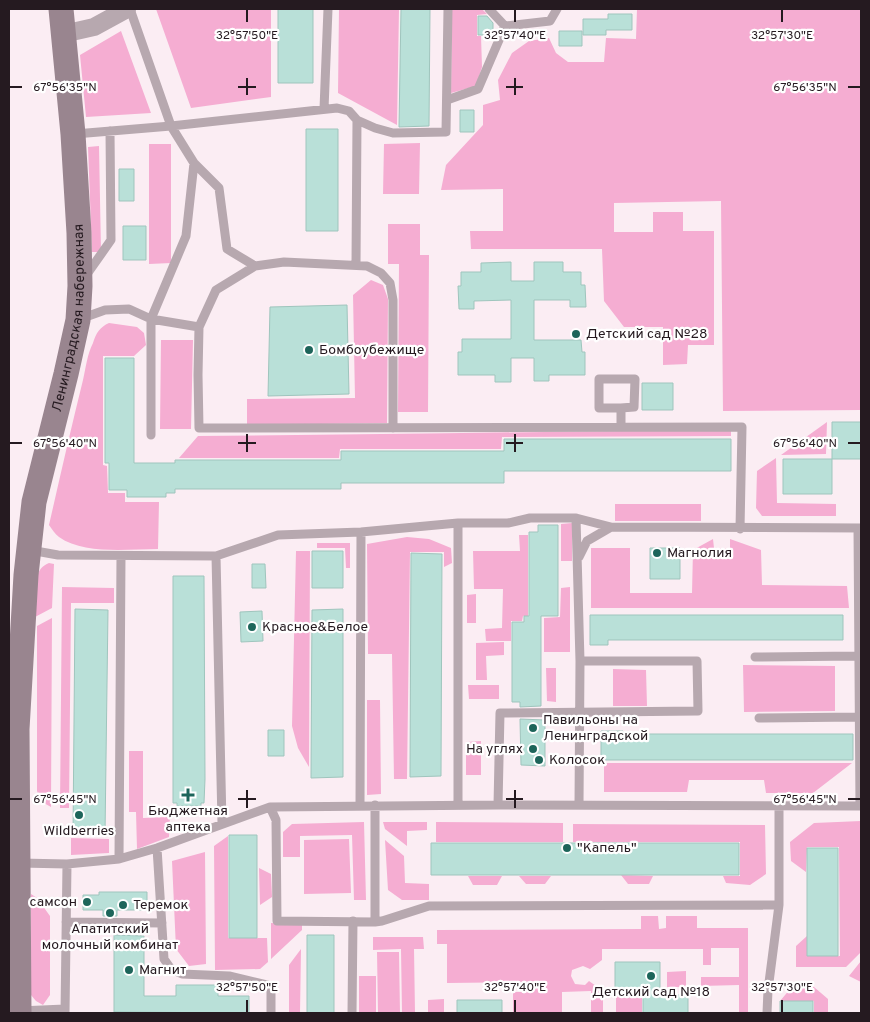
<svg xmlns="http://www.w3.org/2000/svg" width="870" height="1022" viewBox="0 0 870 1022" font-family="Overpass,sans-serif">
	<rect width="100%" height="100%" fill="#fbedf3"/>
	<!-- green -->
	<path fill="#f5add2" d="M156 9H271V97L191 108Z
		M339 9H399L397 125 338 93Z
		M452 9H482L487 14 477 15V36H481L482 67 476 86 451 93Z
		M637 9H861V410L723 411 721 201 614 203V232H653V212H683V231H714V345H688L687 364 663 365V327H624L604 301 602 249H471L470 231H503V189L441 190 446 165 483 125V105L500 100 498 80 512 53 529 41 549 38 556 53 568 62H604L606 38 636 39Z
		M121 31 151 113 86 117 80 55Z
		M420 143 419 194H383L384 144Z
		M149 144H171V263L149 264Z
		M99 146 101 252H92L88 147Z
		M388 224H420V255H429L428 412H398L399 264H388Z
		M371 280 383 285 388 299 387 423 247 425V399L355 398 353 295Z
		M109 323 137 327 144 333 146 345 134 356H103V465L107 466 108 493H125V502H159L158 549C129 549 84 555 59 537 55 534 52 529 49 525 60 477 71 428 83 380 86 367 87 355 93 343 96 333 100 327 109 323Z
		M161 340H193L191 429H160Z
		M827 422 826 454 781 455Z
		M731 430V436L502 437 501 449H340L339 458H179L198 436C375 435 553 431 731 430Z
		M776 458 777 503 836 504V516H762L756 508 757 471Z
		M615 504H701V521H615Z
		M572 523V561H561V524Z
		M519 535H528V616H523L522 621H511V641H486L485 629 502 628 503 589H474L473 551H520Z
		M407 537 429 539 451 548 452 563 444 567V552H410L407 779H394L392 654H368L367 544Z
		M713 539 714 548H730V539L761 550 762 585 847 586 849 608H591V548H630V593H692L693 550Z
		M317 543H350V568H346L345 548H317Z
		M296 551H310L309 767 298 748 292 726Z
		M49 563 54 564 52 608 35 617C35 599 30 570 49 563Z
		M62 587 114 588V603H71L69 808H60Z
		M570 587V652H544V618L560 617 561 588Z
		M476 594V623H467V595Z
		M52 618 51 807 42 802 37 791V626Z
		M504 642V655L486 656 487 680H476V643Z
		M743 665 835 666V711L744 712Z
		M546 668H556V702L547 701Z
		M613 669 646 670 647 706H613Z
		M468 685H499V699H469Z
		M367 700H380L381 794 367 795Z
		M481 741V775H466V742Z
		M129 751H143V818L170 817 169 837 137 849 136 812H129Z
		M604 763H852L813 793H766L764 780H689L687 792H604Z
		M861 821V952L846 967H796V946L807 936V956H840L839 847H807L806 872 791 861 790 842 814 823Z
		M364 822 366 900H354L352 835 300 836V857H283V832L292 824Z
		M383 822H427V830L407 831V846L385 829Z
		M436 822 563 823V842H436Z
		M573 824 765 825 766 874 750 885 726 883 723 876H740V842H573Z
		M228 836V938H267L268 962 260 969 215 970 214 846Z
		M71 838 109 839V853L71 855Z
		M349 839 351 893 304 894V840Z
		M385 840 404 856 405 883 429 884V900H402L388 890Z
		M205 852 206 964 189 966 176 949 172 861Z
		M259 868 271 874 272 897 260 905Z
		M621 875 653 876 649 884H628Z
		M468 876H502L497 885H473Z
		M519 876H551L545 884H526Z
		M31 894 37 898 50 916V995L43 1005 36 1001 31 995Z
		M641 916H658L659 929 666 928V916H697V928H748V1013H739V985L701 986V977H739V948H711V965H703V949H602V960L590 969 583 966 572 970 571 976 575 984 585 985 589 981 603 991V1013H591V991L562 992V1013H513V992H525V982L447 983V944H437V930L641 929Z
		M271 923 302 924V930L271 959Z
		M373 937H423L424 949H414L415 1013H402L401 949 373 950Z
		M301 949 300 1013H289V965Z
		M377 952H399L400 1013H378Z
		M861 961V982L849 976Z
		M686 971V987H667V972Z
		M359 976H376V1013H359Z
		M814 987 828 999V1013H814V1001H780L791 988Z
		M642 992V1013H616V993Z
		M444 999V1013H428V1000Z"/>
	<!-- building -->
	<path fill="#b9e0d8" stroke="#9fc5bd" d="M278 9H313V83H278Z
		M401 9H430L429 126 399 127Z
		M608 14H632V30H606V35H583V19H608Z
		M478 16H487L493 23V31L489 35H478Z
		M559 31H582V46H559Z
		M460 110H474V132H460Z
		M306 129H338V231H306Z
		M119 169H134V201H119Z
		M123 226H146V260H123Z
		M511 262V281H534V262H563V272H581V285H585L586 307H570V300H534V340H581L582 352H585V375H549V381H534V358H511V382H495V375H458V352H462V339H511V300L474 301V309H459L458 286H461V272H481V263Z
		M347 305 349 394 268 396 270 307Z
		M105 358H134V463H175V460H341V451H504V439H731V471H504V483H341V489H175V493H166V497H127V490H109V463H105Z
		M642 383H673V410H642Z
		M832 422H861V459H832Z
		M783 459H832V494H783Z
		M538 525H558V616H541V706L520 707V702H512V622H524V616H529V532H538Z
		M650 548H680V579H650Z
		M312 551H343V588H312Z
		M411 553 442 554 441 776 410 777Z
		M252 564H265L266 588H252Z
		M173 576H204L205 779 204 803H201V806H177V803H173Z
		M75 609 108 610 105 835H73Z
		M343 609V777L311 778 312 610Z
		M262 611 263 641 241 642 240 612Z
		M590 615H843V640H608V645H590Z
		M520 719 545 720V766L521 765Z
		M268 730H284V756H268Z
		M601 731H623V734H853V760H601Z
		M229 835H257V938H229Z
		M431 843H739V875H431Z
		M807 848H838V956H807Z
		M99 892H147V910H117V916H103V910H83V895H99Z
		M114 935 144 936V996H176V985H218V996H249V1013L114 1012Z
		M307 935H334V1013H307Z
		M615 962H660V995H688V1013H643V991H615Z
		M457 1000H502V1013H457Z
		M780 1001H813V1013H780Z"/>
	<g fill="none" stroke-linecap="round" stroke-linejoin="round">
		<!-- service -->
		<path stroke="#b7a8af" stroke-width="9" d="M130 9 171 126 194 163 219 188 227 249 255 266 284 262 367 266 381 273 390 283 393 300V428
			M489 9 505 26 550 21 557 9
			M447 100 478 89 505 26
			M324 109 328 9
			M357 120 375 128 393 133 446 132 448 9
			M75 134 171 126 337 108 349 111 357 120 356 265
			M85 277 111 240 110 131
			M80 319 105 310 129 309 151 319 199 327 198 375 199 428 742 427 740 529
			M199 327 216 290 255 266
			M621 408 634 407 635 379H599V408H621V427
			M151 435V319L186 236 194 163
			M576 518 580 661 579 805
			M858 528 860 806
			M30 550 58 555 216 556 278 535 361 532 458 523H508L530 518H576L611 527 861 528
			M216 556 222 823
			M579 557 587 541 611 527
			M755 657 858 656
			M759 718 859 717
			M360 805 361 532
			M375 805V922L382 921 429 906 779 905
			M458 805V523
			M498 805 500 713 698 711 697 661H580
			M270 807 276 820 277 921 375 922
			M157 848 164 959 171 969 182 974 229 976 271 986V1013
			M119 859 121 556
			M20 863 67 864 119 859 157 848 270 807 498 805 861 806
			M66 922 162 923
			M19 1011 65 1009
			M65 1013 67 864
			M352 1013 353 921
			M767 1013 768 990 779 905V806"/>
		<!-- minor -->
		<path stroke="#b7a8af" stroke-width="18" d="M63 34 94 27 127 9"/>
		<!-- secondary -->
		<path stroke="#99858f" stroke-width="25" id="s1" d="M19 1013 17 729 26 575 34 502 66 374 78 320 80 286 79 233 73 134 61 9"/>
	</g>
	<!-- ticks -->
	<path fill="none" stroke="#251a20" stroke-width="2" d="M247 10V22M515 10V22M782 10V22M247 78V95M515 78V95M10 87H22M238 87H256M506 87H523M848 87H860M247 434V452M515 434V452M10 443H22M238 443H256M506 443H523M848 443H860M247 790V808M515 790V808M10 799H22M238 799H256M506 799H523M848 799H860M247 1000V1012M515 1000V1012M782 1000V1012"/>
	<!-- markers -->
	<g fill="#1d655a" stroke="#fff" stroke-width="2">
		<circle cx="576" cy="334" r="5"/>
		<circle cx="309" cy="350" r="5"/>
		<circle cx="657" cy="553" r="5"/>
		<circle cx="252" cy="627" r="5"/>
		<circle cx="533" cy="728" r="5"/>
		<circle cx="533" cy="749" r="5"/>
		<circle cx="539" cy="760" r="5"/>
		<path d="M185.5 787.5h5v5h5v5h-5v5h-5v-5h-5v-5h5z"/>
		<circle cx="79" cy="815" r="5"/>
		<circle cx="567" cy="848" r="5"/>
		<circle cx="87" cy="902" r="5"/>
		<circle cx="123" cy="905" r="5"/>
		<circle cx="110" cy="913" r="5"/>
		<circle cx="129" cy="970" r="5"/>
		<circle cx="651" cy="976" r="5"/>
	</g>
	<g text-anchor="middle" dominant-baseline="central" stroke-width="4.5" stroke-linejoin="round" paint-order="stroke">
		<!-- street labels -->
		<g font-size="14" fill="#251a20" stroke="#fff">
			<text stroke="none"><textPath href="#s1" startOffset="700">Ленинградская набережная</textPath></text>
		</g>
		<!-- poi labels -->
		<g font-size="14" fill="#251a20" stroke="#fff" text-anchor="start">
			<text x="586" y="334">Детский сад №28</text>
			<text x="319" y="350">Бомбоубежище</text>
			<text x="667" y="553">Магнолия</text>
			<text x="262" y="627">Красное&amp;Белое</text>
			<text x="543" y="720">Павильоны на<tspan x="543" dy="16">Ленинградской</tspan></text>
			<text x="523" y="749" text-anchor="end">На углях</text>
			<text x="549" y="760">Колосок</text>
			<text x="188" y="811" text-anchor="middle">Бюджетная<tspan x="188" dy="16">аптека</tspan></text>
			<text x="79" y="831" text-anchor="middle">Wildberries</text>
			<text x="577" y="848">"Капель"</text>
			<text x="77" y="902" text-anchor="end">самсон</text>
			<text x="133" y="905">Теремок</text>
			<text x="110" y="929" text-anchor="middle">Апатитский<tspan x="110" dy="16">молочный комбинат</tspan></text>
			<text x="139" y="970">Магнит</text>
			<text x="651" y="992" text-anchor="middle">Детский сад №18</text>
		</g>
	</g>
	<g font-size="12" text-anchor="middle" fill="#251a20" stroke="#fff" stroke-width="4.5" stroke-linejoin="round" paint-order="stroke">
		<text x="247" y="39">32°57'50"E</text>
		<text x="515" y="39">32°57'40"E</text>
		<text x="782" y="39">32°57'30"E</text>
		<text x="805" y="91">67°56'35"N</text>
		<text x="65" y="91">67°56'35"N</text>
		<text x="805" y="447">67°56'40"N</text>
		<text x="65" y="447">67°56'40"N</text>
		<text x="805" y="803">67°56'45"N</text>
		<text x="65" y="803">67°56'45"N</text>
		<text x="247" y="991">32°57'50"E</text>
		<text x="515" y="991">32°57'40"E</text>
		<text x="782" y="991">32°57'30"E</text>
	</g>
	<!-- border -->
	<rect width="870" height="1022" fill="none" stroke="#251a20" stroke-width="20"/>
</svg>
